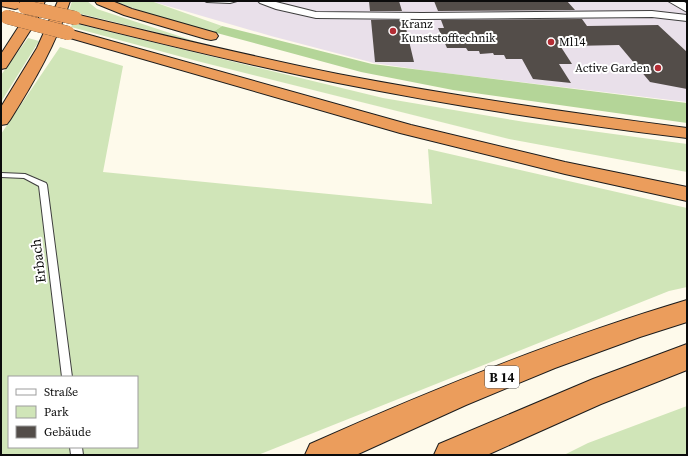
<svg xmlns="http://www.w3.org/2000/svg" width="688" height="456" viewBox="0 0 688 456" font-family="'Source Serif 4',serif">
	<rect width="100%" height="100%" fill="#fefaeb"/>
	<!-- industrial -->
	<path fill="#e9e0ea" d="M155 1H683L687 4V102L428 71 374 63 271 36 154 2Z"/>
	<!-- green -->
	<path fill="#d0e5b8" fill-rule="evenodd" d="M72 1H87L97 9 197 42 69 11Z
		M114 1H151L222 26 213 32 157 17Z
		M73 23 383 98 525 122 687 144V172L509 139 197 61 71 27Z
		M28 38 39 41 1 102V75Z
		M60 47 123 66 103 172 432 204 428 149 687 208V287L669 291 258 455H1V134ZM9 377H137V447H9Z
		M687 406V455H564L588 443Z"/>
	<!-- forest -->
	<path fill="#b4d598" d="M222 26 372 64 687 103V123L453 90 361 72 213 32Z"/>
	<!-- building -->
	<path fill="#534d49" d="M369 1H399L402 11H370Z
		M434 1H567L575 10 438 11Z
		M582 19 587 26 658 25 687 52V89L650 82 619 45 572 46 574 47H561L572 64H559L571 83 533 79 522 59H506L504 55H494L493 53 480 54 479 51H468L466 48H447L438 28H444L441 20Z
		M371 20H404L414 62H375Z"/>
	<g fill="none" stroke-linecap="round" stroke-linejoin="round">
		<defs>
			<path id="lane" d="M205 1H237L230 3 207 2Z
				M1 173 25 174 46 183 47 185 72 377H62L39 186 24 178 1 177Z
				M70 447H82L83 455H71Z"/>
			<path id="street" d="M258 1H272L316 12 422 13 652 11 687 15V21L652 17 422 19 316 18 276 9 260 3Z
				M668 1H683L687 4V12Z"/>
			<path id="highway" d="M1 1 19 2 21 5 19 8 15 9 1 6Z
				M33 1H45L37 20 8 65 6 68 1 69V54L23 20Z
				M58 1H70C56 44 34 82 10 120L7 124 1 125V107L37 48Z
				M95 1H112L132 9 216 33 218 36 216 39 211 40 206 39 124 15 97 4Z
				M75 14C162 35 249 56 338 74 453 96 570 113 687 128V138C570 124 454 106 338 83 248 65 159 43 70 21L69 18 70 15Z
				M68 29 411 125 565 162 687 187V201L565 174 400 133 63 36 61 33 63 30Z
				M687 300V322L640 337 555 368 466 405 356 455H305L310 444C433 389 557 339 687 300Z
				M687 344V370L601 404 487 455H434L439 444 593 379Z"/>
		</defs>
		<!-- lane casing -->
		<use href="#lane" stroke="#3e3e3e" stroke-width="2"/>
		<!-- street casing -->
		<use href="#street" stroke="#3e3e3e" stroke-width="2"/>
		<!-- highway casing -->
		<use href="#highway" stroke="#1c1c1c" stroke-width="2"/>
		<!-- lane -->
		<use href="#lane" fill="#fff" fill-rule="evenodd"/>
		<!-- street -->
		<use href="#street" fill="#fff" fill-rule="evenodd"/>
		<!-- highway -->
		<use href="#highway" fill="#eb9d5c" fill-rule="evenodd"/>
		<defs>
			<path id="highway-bridge" d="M25 7 75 18
				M7 17 68 33"/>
		</defs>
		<!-- highway-bridge casing -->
		<use href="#highway-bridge" stroke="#1c1c1c" stroke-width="14" stroke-linecap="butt"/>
		<!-- highway-bridge -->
		<use href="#highway-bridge" stroke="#eb9d5c" stroke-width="14"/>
	</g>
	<!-- markers -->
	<g fill="#b22d34" stroke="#fff" stroke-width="1.5">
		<circle cx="393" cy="31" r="4"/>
		<circle cx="551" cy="42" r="4"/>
		<circle cx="658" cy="68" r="4"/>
	</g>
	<g text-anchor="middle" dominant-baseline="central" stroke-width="4" stroke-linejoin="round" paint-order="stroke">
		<!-- far-poi labels -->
		<g font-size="12" fill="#0b0b0b" stroke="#fff" text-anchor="start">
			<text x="401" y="24">Kranz<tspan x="401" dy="14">Kunststofftechnik</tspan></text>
			<text x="559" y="42">Ml14</text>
			<text x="650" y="68" text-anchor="end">Active Garden</text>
		</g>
		<!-- shield labels -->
		<rect fill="#fff" stroke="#545454" stroke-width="1" x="485" y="366" width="34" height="22" rx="3"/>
		<g font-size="13" font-weight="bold" fill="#0b0b0b">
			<text x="502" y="377">B 14</text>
		</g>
		<!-- street labels -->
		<g font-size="14" fill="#0b0b0b" stroke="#fff">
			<text transform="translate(38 261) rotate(-97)">Erbach</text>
		</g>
	</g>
	<!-- border -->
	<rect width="688" height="456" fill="none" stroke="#0b0b0b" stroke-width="4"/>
	<!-- legend -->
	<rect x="8" y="376" width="130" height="72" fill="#ffffff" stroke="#9d9d9d"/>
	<rect x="16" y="389" width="20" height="6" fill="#ffffff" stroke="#9d9d9d"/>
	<text x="44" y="396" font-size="12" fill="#0b0b0b">Straße</text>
	<rect x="16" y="406" width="20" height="12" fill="#d0e5b8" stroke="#9d9d9d"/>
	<text x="44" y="416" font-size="12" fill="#0b0b0b">Park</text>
	<rect x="16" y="426" width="20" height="12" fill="#534d49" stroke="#9d9d9d"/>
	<text x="44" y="436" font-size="12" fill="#0b0b0b">Gebäude</text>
</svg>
